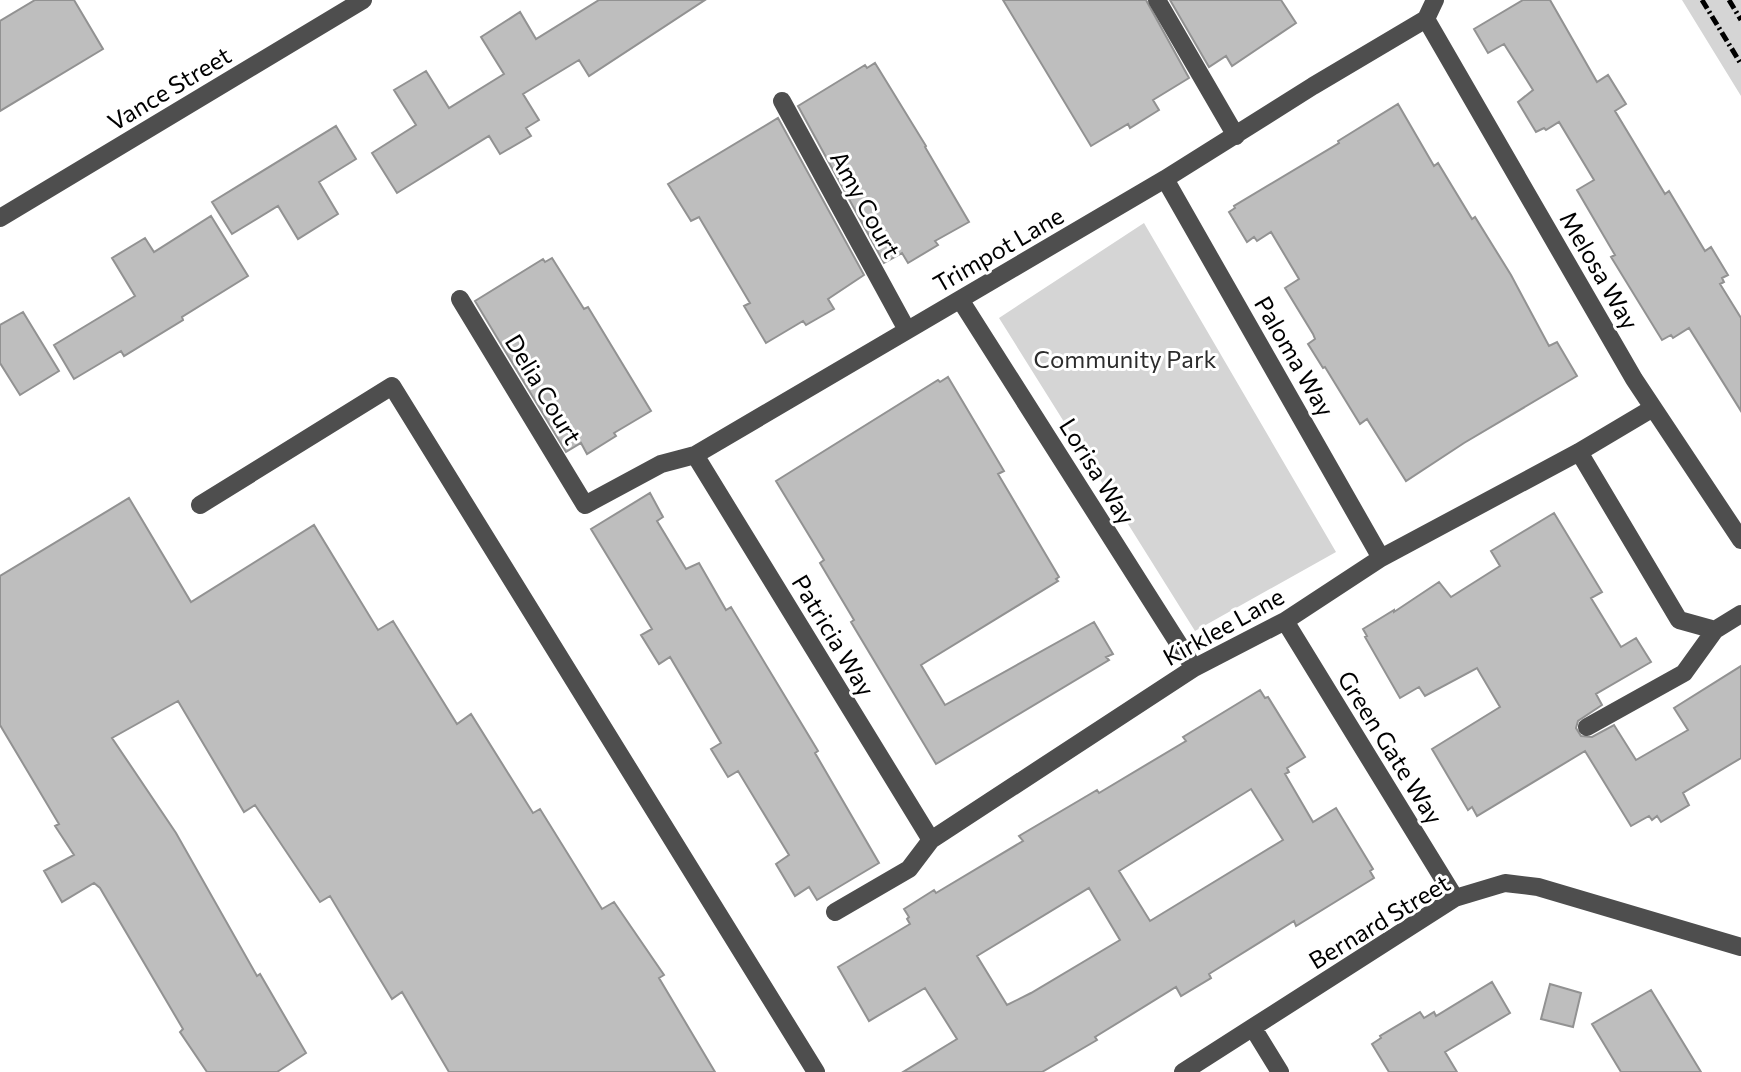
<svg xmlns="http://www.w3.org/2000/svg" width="1741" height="1072" viewBox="0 0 1741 1072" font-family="Commissioner,sans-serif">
	<rect width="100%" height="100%" fill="#fff"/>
	<!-- green -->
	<path fill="#d5d5d5" d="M1682 0H1741V96Z
		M1144 223 1336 552 1195 631 999 318Z"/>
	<!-- building -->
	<path fill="#bebebe" stroke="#929292" stroke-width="2" fill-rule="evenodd" d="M35 0H74L103 49 0 111V21Z
		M599 0H705L589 76 579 60 523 94 539 120 526 128 531 136 500 154 489 136 397 193 372 153 416 125 394 90 426 71 449 108 504 74 481 37 520 12 536 39Z
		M1003 0H1146L1189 78 1153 100 1159 110 1130 128 1128 124 1091 146Z
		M1170 0H1281L1296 23 1232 66 1226 56 1209 67Z
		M1523 0H1550L1597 82 1608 75 1626 104 1615 111 1665 194 1669 191 1705 251 1711 247 1728 275 1722 278 1724 282 1720 284 1741 318V411L1689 328 1673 338 1671 335 1662 340 1611 257 1615 255 1577 190 1594 180 1559 122 1546 130 1544 128 1536 132 1518 102 1533 90 1504 44 1488 53 1474 29Z
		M875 63 926 146 925 147 969 222 935 241 938 245 908 263 902 253 884 263 798 106 865 65 867 68Z
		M1398 104 1434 166 1438 163 1472 219 1475 217 1511 275 1549 346 1557 342 1577 376 1464 443 1406 481 1367 419 1360 424 1325 367 1323 368 1308 344 1315 339 1313 334 1285 288 1299 279 1271 232 1257 241 1254 237 1247 242 1229 212 1235 208 1234 206 1339 143 1338 141Z
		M778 118 864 275 828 299 834 309 806 325 803 321 766 343 744 306 750 303 699 217 691 221 668 184Z
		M336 126 356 159 319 182 338 214 298 239 278 206 232 234 212 202Z
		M211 216 248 276 182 317 183 320 124 356 121 351 74 379 54 345 135 296 112 258 145 238 154 252Z
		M552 258 584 309 588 307 651 411 614 433 616 436 587 454 581 443 566 452 475 301 543 259 545 262Z
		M23 312 59 371 20 395 0 363V325Z
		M948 377 1004 471 998 474 1059 577 1056 579 1058 581 921 665 945 705 1094 622 1113 654 1106 657 1109 660 936 764 851 622 854 620 820 563 824 560 776 481 938 380 940 382Z
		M650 493 663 517 657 521 686 569 699 563 726 610 731 607 818 751 815 753 879 863 817 900 809 887 795 896 776 864 789 855 738 771 728 777 711 749 721 743 670 657 659 664 641 635 652 629 591 529Z
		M129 498 191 602 314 525 378 630 393 621 457 724 471 714 533 813 540 809 602 909 614 902 664 975 659 978 715 1072H449L402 992 392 999 330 896 320 902 255 805 244 812 178 701 112 738 176 833 257 976 260 974 306 1053 277 1072H207L180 1032 183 1029 100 888 94 883 62 902 44 871 74 855 55 826 59 824 0 725V576Z
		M1554 513 1602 592 1591 598 1621 647 1636 638 1651 662 1596 694 1602 705 1578 721 1576 728 1581 736 1592 737 1614 725 1636 760 1688 730 1674 708 1741 666V758L1683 793 1689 805 1661 822 1657 816 1652 820 1649 816 1631 826 1585 751 1477 816 1472 807 1468 810 1432 749 1500 707 1477 668 1425 696 1419 687 1400 698 1365 637 1367 636 1363 629 1394 610V612L1439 582 1451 597 1500 566 1491 551Z
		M1260 690 1265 698 1268 697 1305 757 1287 768 1289 772 1285 774 1313 822 1336 808 1373 869 1370 871 1374 878 1296 926 1294 921 1209 974 1211 978 1181 996 1176 987 1095 1037 1097 1040 1042 1072H903L957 1039 925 988 869 1021 838 967 910 924 907 919 909 917 904 909 934 890 936 893 1023 841 1019 836 1097 790 1099 793 1186 741 1183 737ZM1251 789 1283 840 1150 921 1119 871ZM1089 888 1120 940 1031 993 1007 1005 977 956Z
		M1492 982 1510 1013 1445 1052 1457 1072H1389L1372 1044 1381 1038 1380 1036 1420 1012 1424 1018 1434 1012 1436 1016Z
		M1550 984 1581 993 1573 1027 1541 1019Z
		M1651 990 1701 1072H1621L1592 1024Z"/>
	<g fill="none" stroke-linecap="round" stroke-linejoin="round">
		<!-- minor -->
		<path stroke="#4e4e4e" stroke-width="18" d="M1157 0 1236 136
			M1426 19 1634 379 1741 540
			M1426 19 1435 0
			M782 101 907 330
			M1165 179 1381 558
			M0 218 363 0
			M460 299 585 505 661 464 695 455 1165 179 1313 86 1426 19
			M961 301 1194 668
			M1579 452 1679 620 1715 630 1741 614
			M695 455 931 840
			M200 505 392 386 816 1072
			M1285 621 1455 898
			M1587 727 1684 673 1715 630
			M835 912 909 869 931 840 1194 668 1285 621 1381 558 1579 452 1653 408
			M1253 1028 1280 1072
			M1183 1072 1455 898 1505 883 1538 887 1741 947"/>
		<!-- rail -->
		<path stroke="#000" stroke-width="5" stroke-dasharray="10 3.5 2 3.5" stroke-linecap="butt" d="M1702 0 1741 64
			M1729 0 1741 20"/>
	</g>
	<g text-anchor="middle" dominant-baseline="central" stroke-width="6" stroke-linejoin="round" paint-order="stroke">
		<!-- street labels -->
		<g font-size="24" fill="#000" stroke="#fff">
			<text transform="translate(169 88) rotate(-31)">Vance Street</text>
			<text transform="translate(866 204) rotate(61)">Amy Court</text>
			<text transform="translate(998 249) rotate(-30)">Trimpot Lane</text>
			<text transform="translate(1600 270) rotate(60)">Melosa Way</text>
			<text transform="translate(1295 356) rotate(60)">Paloma Way</text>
			<text transform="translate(544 389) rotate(59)">Delia Court</text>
			<text transform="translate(1098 471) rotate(58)">Lorisa Way</text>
			<text transform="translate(1223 626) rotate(-29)">Kirklee Lane</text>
			<text transform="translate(834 635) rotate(59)">Patricia Way</text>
			<text transform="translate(1391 747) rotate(58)">Green Gate Way</text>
			<text transform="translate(1379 921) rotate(-31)">Bernard Street</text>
		</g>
		<!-- park labels -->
		<g font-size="24" fill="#2c2c2c" stroke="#fff">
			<text x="1125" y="358">Community Park</text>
		</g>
	</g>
</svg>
